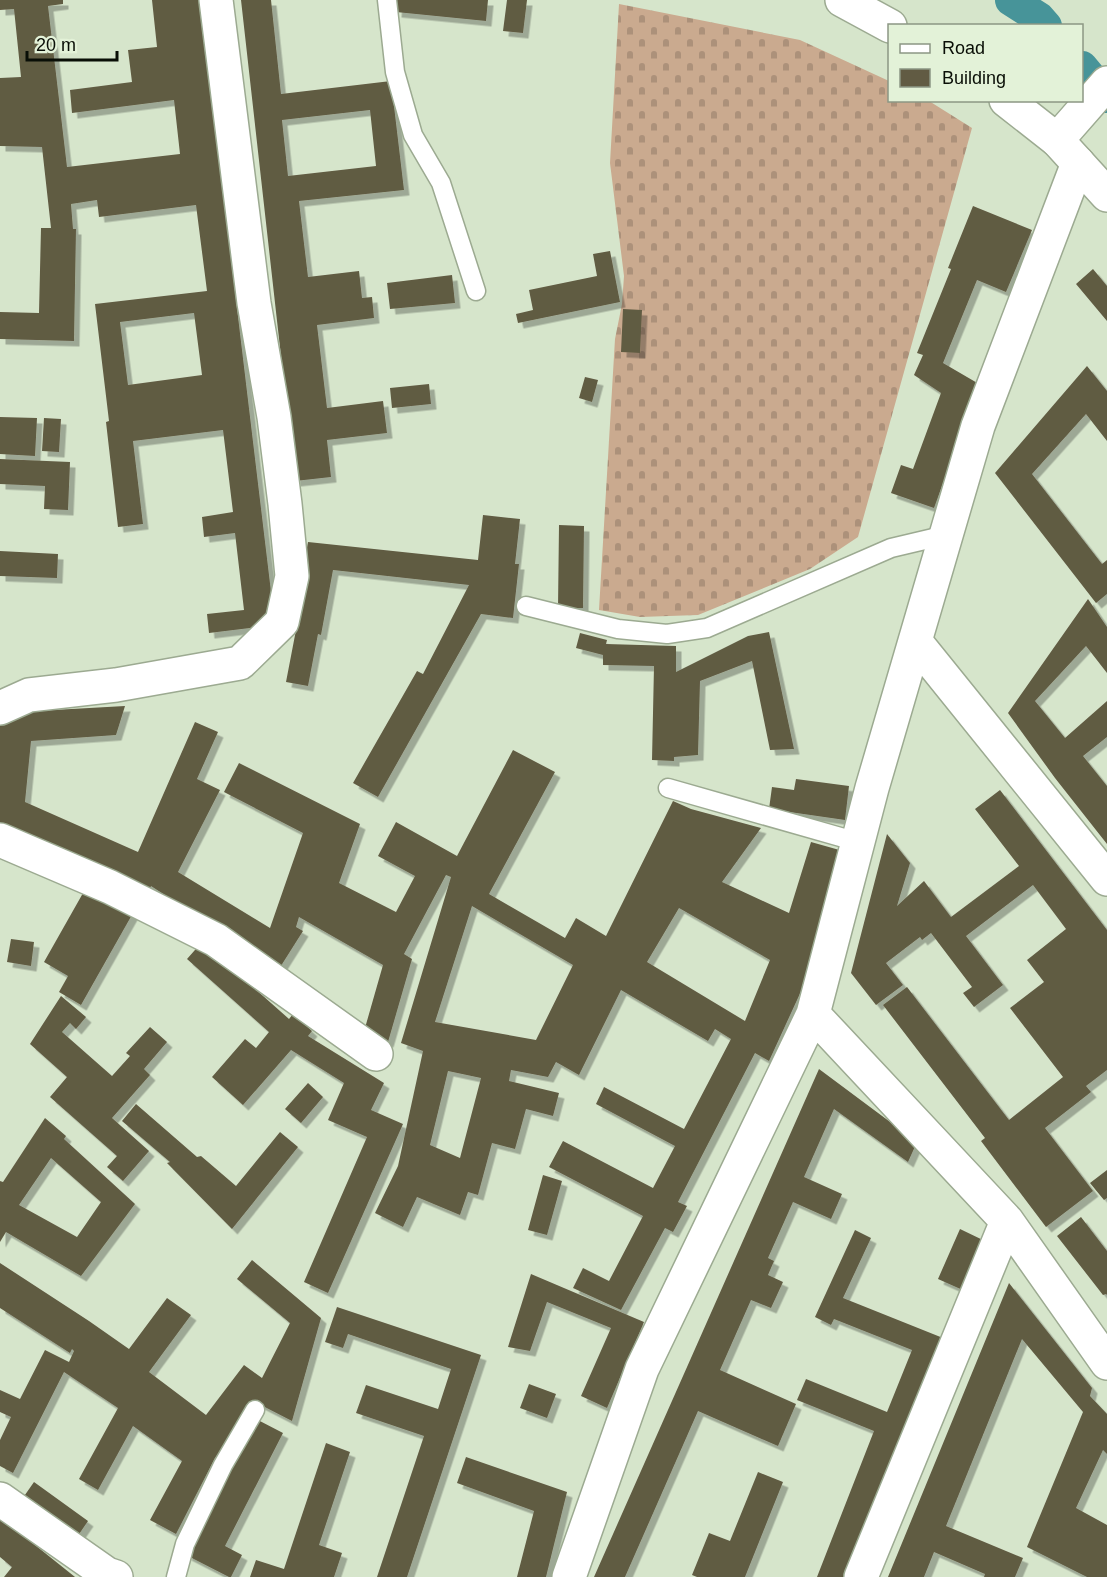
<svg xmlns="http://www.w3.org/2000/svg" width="1107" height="1577" viewBox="0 0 1107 1577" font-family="Helvetica,sans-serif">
	<defs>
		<pattern id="cemetery-stones" width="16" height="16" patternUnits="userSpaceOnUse" patternTransform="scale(1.5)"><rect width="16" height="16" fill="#caaa8f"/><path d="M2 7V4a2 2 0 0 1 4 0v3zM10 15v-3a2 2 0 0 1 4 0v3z" fill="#ac917a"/></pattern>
		<filter id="shadow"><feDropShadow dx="5.5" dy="5.5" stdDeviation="0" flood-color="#0004"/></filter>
	</defs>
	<rect width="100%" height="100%" fill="#d6e5cb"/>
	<!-- cemetery -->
	<path fill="url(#cemetery-stones)" d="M619 4 800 40 889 81 890 100 929 101 972 128 858 537 810 569 698 615 640 617 599 610 615 339 622 304 624 276 610 163Z"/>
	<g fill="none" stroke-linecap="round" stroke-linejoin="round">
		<!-- canal -->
		<path stroke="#479499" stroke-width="32" d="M1011 0 1039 18 1046 26
			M1082 67 1107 97"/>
	</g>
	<!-- building -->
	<path fill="#615b43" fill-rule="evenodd" filter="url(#shadow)" d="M0 0H63V4L48 6 67 167 180 154 174 100 72 113 70 90 132 82 128 50 157 47 152 0H200L275 625 209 633 207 614 244 610 235 533 204 537 202 517 233 512 223 430 133 441 143 524 118 527 106 422 109 421 95 304 207 291 196 205 99 217 97 200 71 204 73 229H76L74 341 0 339V312L39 313 41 228H51L42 147 0 146V78L21 77 14 9 0 10ZM194 313 202 375 128 385 120 322Z
		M241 0H271L281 94 391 81 404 190 299 201 308 277 359 271 362 298 372 297 374 318 317 325 327 408 383 401 387 433 327 440 331 477 295 481ZM370 110 376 166 288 176 282 120Z
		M397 0H488L486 21 396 12Z
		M507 0H527L523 33 503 31Z
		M973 206 1032 230 1006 292 977 280 943 363 979 384 934 508 891 493 901 465 913 469 941 393 914 375 923 355 917 353 951 269 948 268Z
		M610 251 620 302 518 323 516 314 533 310 529 290 597 276 593 254Z
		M1093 269 1107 286V321L1076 284Z
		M452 275 455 303 390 309 387 283Z
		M623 309 642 310 640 353 621 352Z
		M1087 366 1107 391V441L1086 414 1032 474 1102 564 1107 560V594L1096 603 995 473Z
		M585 377 598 380 592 402 579 398Z
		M429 384 431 404 392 408 390 388Z
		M0 417 37 418 35 456 0 454Z
		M44 418 61 419 59 452 42 451Z
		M0 459 70 462 68 510 44 509 45 486 0 484Z
		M483 515 520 519 515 564H519L513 618 481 614 378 797 353 783 417 671 423 674 469 585 333 570 321 635 318 634 308 686 286 682 296 630H292L308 542 478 560Z
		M559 525 584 526 583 608H558Z
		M0 551 58 554 57 578 0 576Z
		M1088 599 1107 627V673L1086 646 1035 701 1065 738 1107 701V737L1083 756 1107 786V844L1055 778 1008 713Z
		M769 632 794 749 770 750 752 661 700 681 698 755 674 757V761L652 760 654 666 603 665V655L576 648 580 633 607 640 606 644 676 646V672L748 636Z
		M125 706 116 735 31 741 25 802 138 852 195 722 218 732 197 779 220 790 178 872 270 928 303 833 224 792 239 763 360 824 339 883 396 912 415 876 378 856 396 822 457 856 513 750 555 772 489 894 565 938 576 918 606 936 673 801 691 809 761 828 722 882 789 913 811 842 843 851 814 963 769 1061 755 1053 678 1202 687 1206 673 1232 665 1228 621 1310 573 1288 583 1268 609 1281 643 1216 549 1167 563 1141 653 1188 675 1146 596 1104 604 1087 684 1129 731 1039 715 1029 708 1041 621 990 579 1075 556 1062 548 1077 511 1070 509 1081 559 1093 553 1116 526 1109 515 1149 492 1143 478 1195 468 1192 460 1215 417 1197 403 1227 375 1213 398 1166 423 1051 401 1043 451 877 446 875 404 954 412 959 388 1042 363 1035 383 965 299 917 296 927 303 931 279 969 151 886 148 893 0 828V713ZM472 906 573 965 536 1040 435 1022ZM679 908 770 960 745 1021 647 962ZM448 1071 481 1078 460 1158 430 1145Z
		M796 779 849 786 845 820 769 809 772 787 794 790Z
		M1000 790 1107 930V1070L1086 1086 1091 1092 1045 1128 1093 1191 1046 1227 981 1141 985 1138 883 1005 907 987 1009 1120 1063 1077 1010 1008 1044 982 1027 960 1066 929 1033 885 966 936 1003 985 974 1007 963 993 972 987 931 933 922 940 920 937 886 963 903 985 876 1005 851 973 887 834 910 863 897 906 924 881 951 917 1019 866 975 809Z
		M87 886 133 913 81 1005 59 992 68 976 44 962Z
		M11 939 34 942 31 966 7 962Z
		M202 942 289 1019 293 1014 312 1031 308 1036 384 1083 371 1110 403 1124 328 1293 304 1282 367 1137 328 1120 344 1083 291 1050 243 1105 212 1077 245 1039 256 1048 269 1032 187 959Z
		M61 996 86 1017 76 1029 70 1023 62 1032 112 1076 130 1056 126 1053 150 1027 167 1042 144 1069 150 1075 112 1118 149 1151 123 1181 107 1167 117 1156 50 1097 67 1077 30 1044Z
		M819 1069 917 1142 908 1162 834 1109 804 1177 842 1194 831 1219 793 1202 768 1258 774 1261 768 1275 783 1282 771 1308 751 1300 720 1370 796 1404 778 1446 698 1411 625 1577H594Z
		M308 1083 323 1097 301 1123 285 1109Z
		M136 1104 197 1157 201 1156 236 1186 280 1132 298 1147 232 1229 167 1163 170 1162 122 1121Z
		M45 1118 66 1136 64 1139 135 1204 81 1276 6 1232 0 1242V1181L3 1182ZM51 1158 101 1202 77 1237 19 1205Z
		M1107 1170V1198L1104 1200 1090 1183Z
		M543 1175 562 1181 547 1235 528 1230Z
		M1081 1217 1107 1251V1295L1106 1294 1103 1295 1057 1236Z
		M960 1229 987 1242 965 1291 938 1279Z
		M855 1230 871 1238 843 1298 943 1338 849 1577H817L874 1431 797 1400 806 1379 887 1412 912 1350 834 1319 831 1325 815 1317Z
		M252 1260 321 1318 292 1421 257 1403 215 1458 176 1534 150 1520 182 1461 133 1426 98 1490 79 1479 118 1408 64 1372 13 1473 0 1466V1440L11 1417 0 1412V1390L20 1399 45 1350 69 1362 74 1351 72 1349 70 1353 0 1308V1263L89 1321 129 1349 167 1298 191 1315 149 1372 206 1415 244 1365 262 1378 290 1323 237 1279Z
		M531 1274 644 1322 607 1408 581 1396 611 1328 547 1302 530 1351 508 1347Z
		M1009 1283 1092 1388 1090 1396 1107 1414V1454L1103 1450 1076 1508 1107 1525V1577H1087L1027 1547 1083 1412 1022 1339 946 1526 1023 1558 1015 1577H984L985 1574 934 1552 924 1577H888Z
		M337 1307 481 1355 407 1577H377L424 1436 356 1413 366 1385 438 1409 451 1369 348 1334 343 1348 325 1342Z
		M529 1384 556 1394 547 1418 520 1408Z
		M256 1419 283 1433 225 1546 242 1555 231 1577H229L186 1555Z
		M326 1443 350 1452 319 1545 342 1553 334 1577H250L256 1560 284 1569Z
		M466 1457 567 1492 546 1577H517L534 1511 457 1483Z
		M758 1472 783 1482 745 1577H697L692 1575 709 1533 730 1541Z
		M34 1482 88 1521 75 1540 20 1502Z
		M0 1517 75 1577H4L12 1567 0 1557Z"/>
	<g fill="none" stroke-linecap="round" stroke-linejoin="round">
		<defs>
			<path id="lane" d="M387 0 395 72 413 135 441 183 476 291
				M526 606 618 629 667 634 707 628 891 548 946 535
				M668 788 858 842
				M176 1577 185 1544 223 1465 255 1410"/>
			<path id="street" d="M1057 140 1107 83
				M915 641 1107 879
				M0 708 29 695 116 685 240 663 282 622 292 576 285 504 274 417 254 303 216 0
				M0 840 110 887 216 940 376 1054
				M813 1014 1007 1221 1107 1363
				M0 1499 107 1574 116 1577
				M569 1577 642 1369 813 1014 872 788 978 426 1078 163
				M861 1577 1007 1221"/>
			<path id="secondary" d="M842 0 890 26
				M1006 100 1057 140 1107 195"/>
		</defs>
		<!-- lane casing -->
		<use href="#lane" stroke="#9caa91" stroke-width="21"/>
		<!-- street casing -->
		<use href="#street" stroke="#9caa91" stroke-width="36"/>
		<!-- secondary casing -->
		<use href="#secondary" stroke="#9caa91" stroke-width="36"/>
		<!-- lane -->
		<use href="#lane" stroke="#fff" stroke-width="18"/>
		<!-- street -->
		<use href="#street" stroke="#fff" stroke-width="33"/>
		<!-- secondary -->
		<use href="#secondary" stroke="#fff" stroke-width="33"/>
	</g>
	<!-- legend -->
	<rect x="888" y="24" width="195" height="78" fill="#e3f2d8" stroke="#8c9784" stroke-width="1.5"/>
	<rect x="900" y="44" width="30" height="9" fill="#ffffff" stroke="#8c9784" stroke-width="1.5"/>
	<text x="942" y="54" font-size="18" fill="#090e06">Road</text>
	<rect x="900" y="69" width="30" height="18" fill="#615b43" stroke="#8c9784" stroke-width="1.5"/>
	<text x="942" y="84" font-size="18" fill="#090e06">Building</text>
	<!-- scale -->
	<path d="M27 51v9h90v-9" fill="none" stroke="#090e06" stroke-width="3"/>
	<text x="36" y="51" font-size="18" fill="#090e06" stroke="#e3f2d8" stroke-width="4.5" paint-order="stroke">20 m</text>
</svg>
